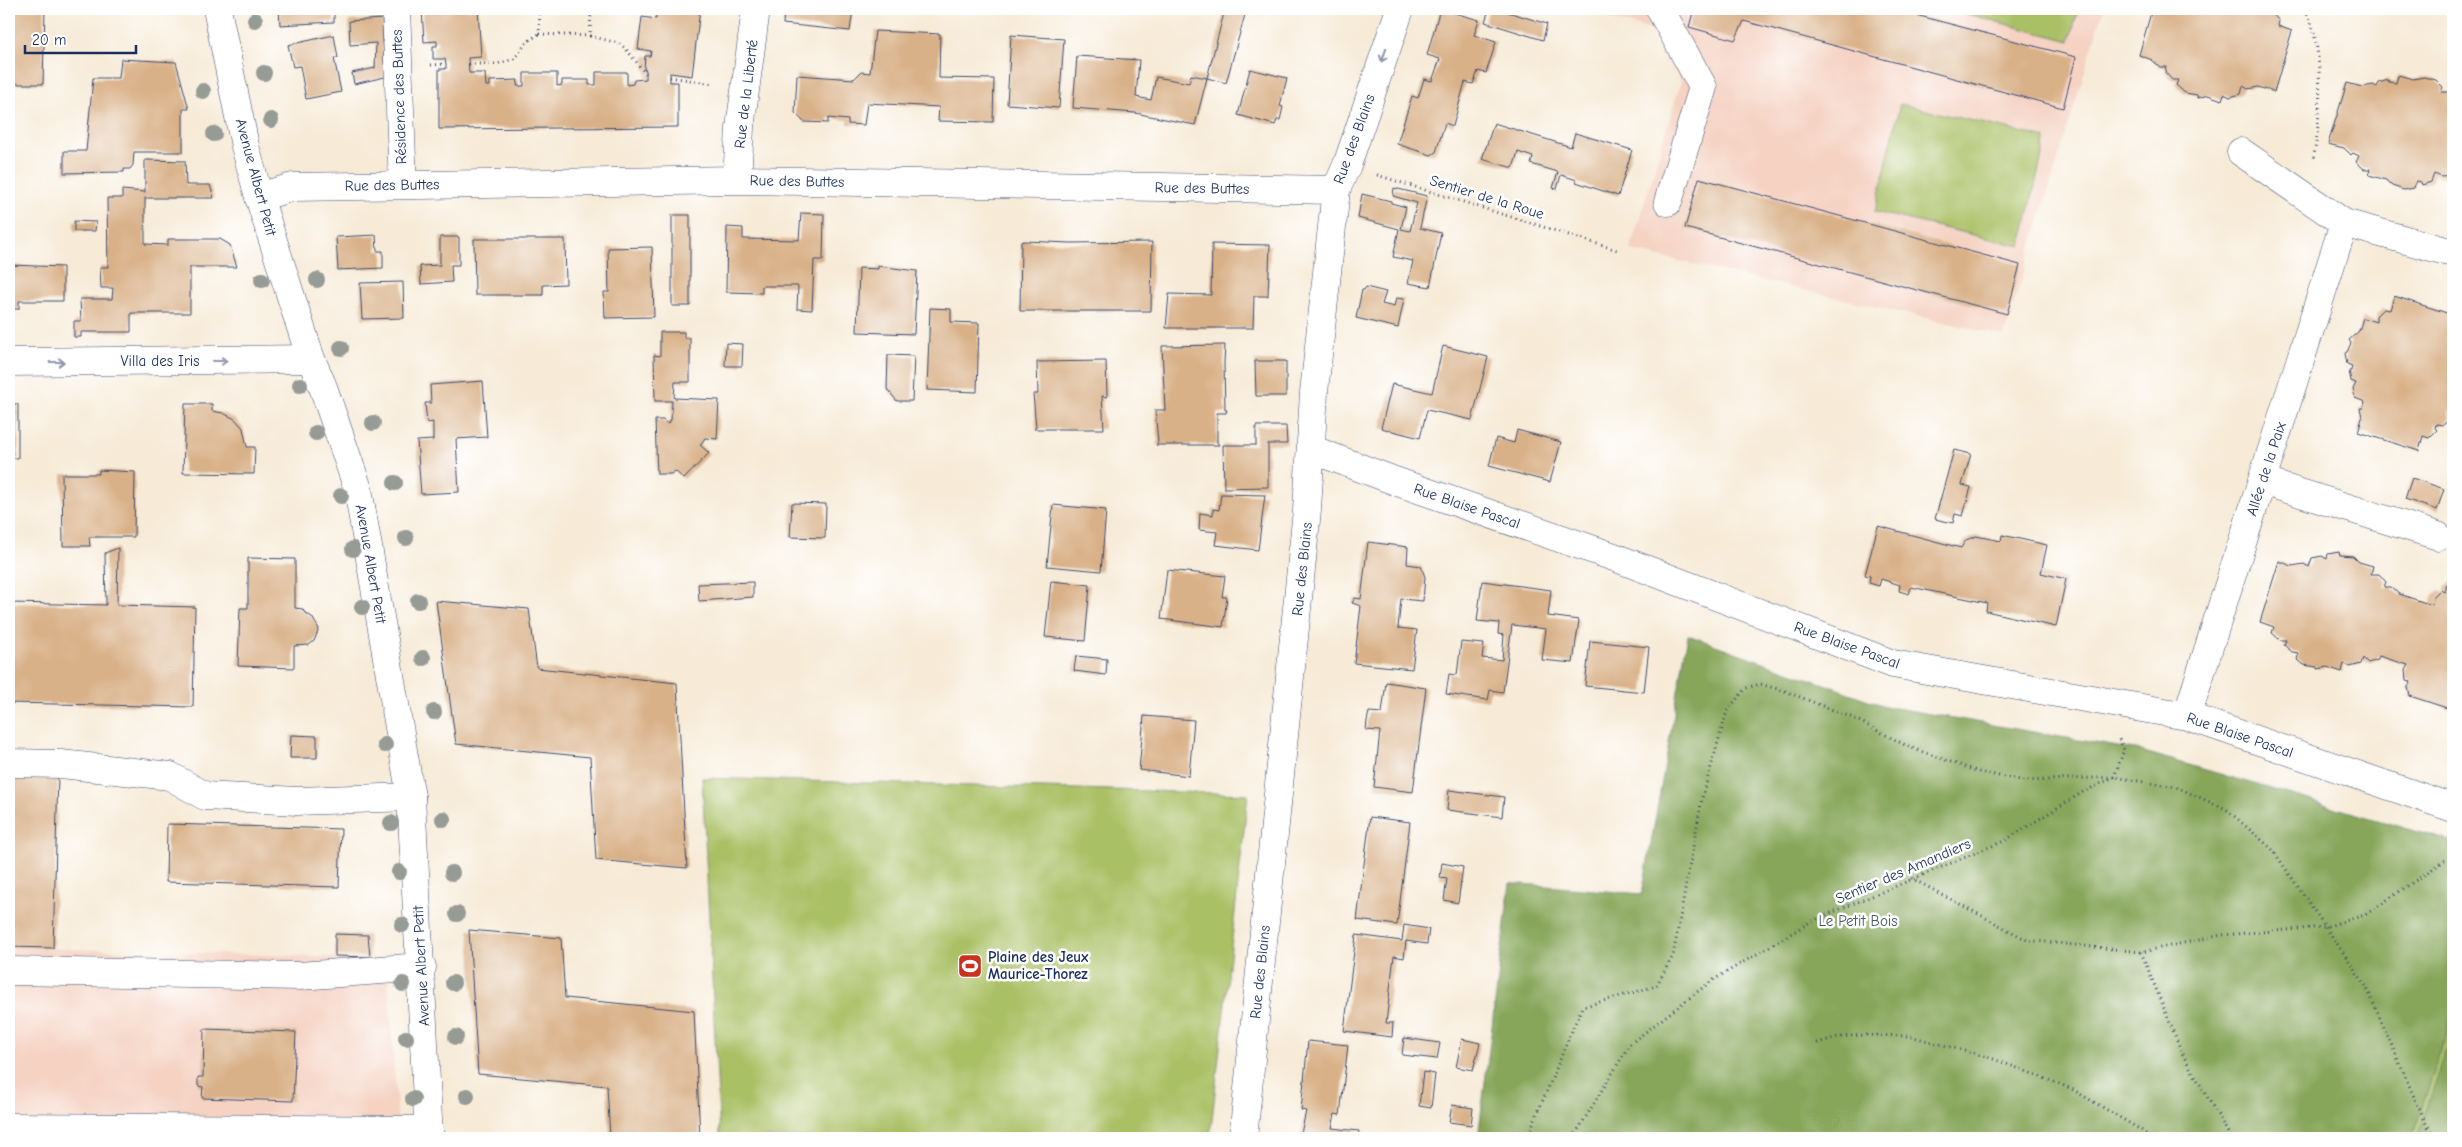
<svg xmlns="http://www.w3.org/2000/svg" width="2462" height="1147" viewBox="0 0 2462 1147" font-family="'Comic Neue',sans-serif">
	<rect width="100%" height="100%" fill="#fff"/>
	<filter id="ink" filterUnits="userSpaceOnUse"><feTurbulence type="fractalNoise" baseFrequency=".02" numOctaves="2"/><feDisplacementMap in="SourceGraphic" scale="10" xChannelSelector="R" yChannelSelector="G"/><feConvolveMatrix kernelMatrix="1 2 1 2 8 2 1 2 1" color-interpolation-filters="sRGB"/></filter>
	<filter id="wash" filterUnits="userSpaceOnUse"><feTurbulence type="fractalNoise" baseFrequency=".0096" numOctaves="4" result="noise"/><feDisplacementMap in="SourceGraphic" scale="20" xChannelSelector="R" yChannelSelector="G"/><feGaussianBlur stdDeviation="1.12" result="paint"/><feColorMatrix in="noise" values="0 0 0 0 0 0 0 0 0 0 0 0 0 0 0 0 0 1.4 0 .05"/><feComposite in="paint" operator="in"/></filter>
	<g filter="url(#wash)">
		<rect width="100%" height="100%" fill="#f7ebd8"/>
		<!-- built -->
		<path fill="#f5d2c2" d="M1613 9H2104L2004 336 1630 250 1681 81 1656 31 1611 19Z
			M9 947 387 959 399 1138H9Z"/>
		<!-- green -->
		<path fill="#aac065" stroke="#627862" d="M1948 9H2078L2070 41Z
			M1900 104 2046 138 2021 246 1875 212Z
			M702 778 1248 794 1210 1138H720Z
			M2453 1012V1138H2412Z"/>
		<!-- forest -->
		<path fill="#87a65a" stroke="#516a5c" d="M1688 635 1885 706 2141 751 2453 842V1012L2412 1138H1478L1510 883 1642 894Z
			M2453 1036V1138H2417L2448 1046Z"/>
		<g id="blocks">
			<!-- building -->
			<path fill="#d9b188" d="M9 9H45L43 84H9Z
				M279 9H334V22L280 25Z
				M422 9H478L481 57 468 58 469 73H485L486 86H490V81L518 80 517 86H524V73H557V86L562 85V80H589V85H596V72H627V85L633 84 634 80 646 79V70L644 69 645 56H650L651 51 638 49 642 17 656 19V12H651V9H700L692 76 670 73V82H678V127L439 129V69H446V64L445 59H433V46H437V41L424 42Z
				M784 9H853L850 31 783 24Z
				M1225 9H1261L1260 13 1246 11 1226 83 1207 78Z
				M1440 9 1479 20 1474 35 1496 42 1486 73 1478 71 1473 84 1465 82 1453 126 1445 123 1436 152 1431 155 1397 144 1412 96 1418 98 1424 79 1432 81 1440 59 1427 55Z
				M1489 9H1498L1547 24 1543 40 1485 22Z
				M1694 9H1893L2076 57 2063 108 1744 21 1735 40 1689 27Z
				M2152 9H2266L2265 12 2272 13 2279 21 2278 26 2292 31 2274 92 2258 87 2248 89 2243 86 2241 94 2230 97 2224 94 2222 100 2208 95 2198 98 2197 95 2185 93 2176 85 2178 80H2172L2165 72 2166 67H2160L2152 60 2139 55Z
				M382 19 385 77 354 84 352 73 375 68 376 43 350 45 349 21Z
				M875 31 940 34 939 78 994 79 993 122 938 121 939 107 867 103 864 125 848 124V120L828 118V123L804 122 795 113 797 75 854 79 861 72 870 73Z
				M334 35 338 58H334L341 92 306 99 300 66 293 67 288 45Z
				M1011 35 1064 39 1059 108 1007 104Z
				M1077 56 1139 60 1136 97 1151 100 1156 77 1189 83 1191 75 1207 78 1195 125 1135 113 1073 108Z
				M121 59 176 62 189 109H183V152H134L133 165 130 169H124V172L64 173V151H86L93 78H119Z
				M1250 69 1287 78 1280 106 1283 107 1280 120H1277L1275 125 1238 115Z
				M2398 75 2413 79 2424 77 2436 80 2443 87 2441 92H2448L2453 98V175L2442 177 2434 174 2431 182 2422 185 2421 182 2416 181 2414 188 2404 190 2392 186 2386 180 2369 175 2371 169H2364L2356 162 2359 156 2353 153 2351 155 2344 148 2328 144 2347 83 2362 87 2373 85 2377 87 2379 83 2388 80 2389 82 2396 83Z
				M1494 123 1571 147 1575 133 1632 150 1618 196 1576 182 1577 180 1561 175 1557 189 1553 188 1558 172 1531 164 1533 157 1518 152 1513 168 1482 159Z
				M145 160 185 161 186 185H210L214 198H145V244L168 245V239H220L230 245 237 267H190V313H131V332H81V337H74V321H81L80 299H112L113 288H101L100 267H108L107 198H122V190L145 192Z
				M1699 178 2020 265 2007 314 1685 228Z
				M1394 188 1427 196 1420 228 1441 233 1430 287 1408 283 1413 261 1393 257 1399 229 1358 218 1362 194 1391 201V203L1406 207 1401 229 1410 231 1417 203 1393 196Z
				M801 213 824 214 823 260H814L812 310 797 309 798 286H762V293L726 292 727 227 743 228V239L799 240Z
				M672 215H690V306H672Z
				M74 221 96 222 95 231H74Z
				M376 235 377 251H383V268L338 270 336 237Z
				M440 237H459V265H451L452 282 421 284 420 266 440 265Z
				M474 239H565L566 284 543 285V295H475Z
				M1024 241 1070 243 1152 242 1151 311H1020L1021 242Z
				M1212 244 1270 245 1268 296H1254L1253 328H1166L1169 294 1211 295Z
				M652 247 654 317 605 318 604 292H609L608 248Z
				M9 265 63 267V301H19V309H9Z
				M878 266 917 271 914 334 857 332 859 268 878 269Z
				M403 282 404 318 362 319 360 283Z
				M1366 287 1386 292 1382 304 1394 307 1396 298 1404 299 1398 328 1356 318 1362 290H1364Z
				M2394 296 2453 315 2449 330 2452 340 2448 345 2453 347V412L2449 411 2450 419 2443 425 2436 424 2435 428 2437 430 2429 438 2423 436 2419 451 2358 432 2362 417 2360 408H2363L2365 402 2355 398 2353 389 2356 383 2351 381 2349 371H2351L2352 366 2347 364 2345 353 2347 352 2351 343 2349 340 2359 331 2363 318 2376 322V316L2383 309 2390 310Z
				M930 308 951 309V322L979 323 977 392 927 390Z
				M660 332H684V338H690V382H675L674 398 719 400 717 439 705 438 700 445 709 453 684 479 675 471 671 474H657L655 420H663L668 424 671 420 672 401H655L654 355 660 356Z
				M726 343 743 344 742 366H725Z
				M1225 345 1224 363 1225 410H1227L1226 413H1217V442L1219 445H1156L1158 442 1155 410H1165L1162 346Z
				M1443 346 1488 357 1472 420 1427 410 1420 438 1381 428 1392 384 1432 393Z
				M888 355 914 356 912 401H897L887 389Z
				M1106 361 1107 397 1102 396 1104 429H1034L1036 427 1033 394H1038L1037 362Z
				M1255 361H1286V396H1256Z
				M483 381 487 437 456 439 459 492 421 494 417 441 433 440V422L427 423 425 403H431L430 385Z
				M9 404H18V458H9Z
				M185 404H212V411L223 413 235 419 243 428 247 447H255L254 474 183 473Z
				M1256 426H1286L1287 444H1268V487L1224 488 1223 445H1256Z
				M1517 430 1561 442 1550 482 1489 466 1496 438 1514 443Z
				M1954 450 1971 454 1962 485 1971 487 1963 516 1955 514 1953 523 1935 519Z
				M99 470 135 472 134 537H89L90 546H63L62 474H99Z
				M2412 478 2444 489 2437 510 2405 499Z
				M1221 494 1265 495 1258 550 1215 545 1217 532 1199 530 1200 513 1213 515V509L1219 510Z
				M792 503 826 504 825 538 790 537Z
				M1053 505 1106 510 1101 571 1047 566Z
				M1878 526 1961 548 1966 540 1976 536 2001 541 2002 535 2047 545 2041 573 2066 579 2056 627 1986 611 1987 603 1916 588 1911 587 1909 594 1899 591 1900 585 1881 579 1879 586 1869 583 1870 576 1865 575Z
				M1368 542 1408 547 1407 564 1421 566 1425 577 1423 601 1401 599 1398 628 1417 630 1412 669 1354 663 1361 606 1352 603 1355 598 1361 599Z
				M118 548 117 605 195 607 193 707 9 703V603L106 605 105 553Z
				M2339 552 2340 555 2353 556 2359 562 2373 566 2371 574H2379L2386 582 2384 587H2391L2399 594 2432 605 2433 597 2440 590 2445 592V586L2453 579V710L2410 696 2408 687 2411 681 2406 680 2405 670 2408 665 2379 656 2378 660 2368 663 2363 658 2361 664 2350 667 2344 663 2342 672 2327 667 2317 669V667L2304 665 2297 659 2299 653 2292 652 2284 645 2286 640H2280L2272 633 2274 627 2260 622 2279 561 2292 566 2304 564 2309 567 2312 558 2322 556 2327 559 2328 554Z
				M248 558 295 559V608L303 609 304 612 312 617 319 629 314 641 309 645 294 646V668L238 666 240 608H248Z
				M1167 570 1225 576 1222 597H1227L1223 627 1161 619Z
				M1051 581 1090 585 1085 641 1045 637Z
				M1482 581 1551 590 1548 616 1579 620 1573 663 1542 660 1546 629 1512 625 1503 692 1490 690 1488 700 1446 694 1449 674 1457 675 1461 642 1484 644 1482 658 1502 660 1504 635 1498 634 1499 623 1477 621Z
				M753 582V597L699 601 698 584Z
				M436 601 529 609 537 668 677 683 687 868 596 860 590 757 456 744Z
				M1590 641 1649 647 1644 692 1585 686Z
				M1076 656 1107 659 1106 675 1074 671Z
				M1386 682 1426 688 1413 792 1374 787 1380 731 1366 730 1367 721 1369 712 1382 713Z
				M1144 716 1194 720 1189 776 1139 770Z
				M291 735 317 736V758H290Z
				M9 774 58 776 53 948 9 947Z
				M1449 790 1504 797 1502 817 1447 810Z
				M1370 817 1410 822 1397 925 1357 920Z
				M167 824 341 829 339 887 166 882Z
				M1442 863 1463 867 1458 903 1444 900 1447 879 1440 878Z
				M1404 925 1429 929 1427 944 1406 941 1404 958 1394 956 1386 1023H1393L1392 1037 1344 1031 1356 935 1402 941Z
				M469 930 561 938 565 998 694 1011 700 1138H610L607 1086 478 1074Z
				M335 934 368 935 370 957 335 956Z
				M204 1029 296 1032 293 1101 202 1098 203 1087 198 1086V1077H203Z
				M1404 1038 1440 1043 1437 1059 1402 1055Z
				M1462 1039 1480 1043 1473 1070 1456 1067Z
				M1308 1041 1348 1045 1340 1115 1335 1114 1332 1128 1359 1131 1358 1138H1300L1306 1111 1301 1110Z
				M1423 1072 1435 1074 1431 1108 1419 1106Z
				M1452 1105 1473 1108 1471 1125 1449 1122Z"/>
		</g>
	</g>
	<g filter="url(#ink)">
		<use href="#blocks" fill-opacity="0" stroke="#3c4b70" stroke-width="1"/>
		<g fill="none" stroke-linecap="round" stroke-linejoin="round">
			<defs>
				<path id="minor" d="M396 9 403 185
					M1660 9 1703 87 1668 202
					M2241 152 2344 223
					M737 180 740 128 756 9
					M259 197 293 187 737 180 1336 190
					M9 362 311 359
					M1311 449 1395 481 1614 557 1893 664 2187 716 2453 808
					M2262 481 2438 536
					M2187 716 2344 223 2453 253
					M9 763 61 764 170 776 205 796 297 801 411 797
					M9 971 299 976 422 967
					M9 1127 429 1130
					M1243 1138 1307 510 1314 392 1336 190 1347 165 1400 9"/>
				<path id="major" d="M217 9 245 146 259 197 311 359 323 387 358 489 411 797 429 1138"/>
			</defs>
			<!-- minor casing -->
			<use href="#minor" stroke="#3c4b70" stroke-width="29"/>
			<!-- major casing -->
			<use href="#major" stroke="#3c4b70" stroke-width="29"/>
			<!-- path -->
			<path stroke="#3c4b70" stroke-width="3" stroke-dasharray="1 4" stroke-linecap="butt" d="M540 9 539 34 590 36 591 9
				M2305 9C2325 43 2321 122 2313 160
				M2449 9 2453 10
				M590 36 618 43 626 49 646 74
				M469 64H497L514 59 527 42 539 34
				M431 65 446 64
				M670 77 714 84
				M1377 175 1620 251
				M1911 878 2027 940 2141 952 2222 935 2325 927 2365 915 2453 855
				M2141 952 2183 1055 2231 1138
				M1817 1043 1838 1037 1865 1035 1910 1036 1991 1058 2070 1088 2141 1130 2151 1138
				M1527 1138 1582 1007 1656 986 1673 956 1702 798 1727 711 1746 688 1760 684 1785 691 1853 718 1909 747 1979 772 2025 781 2114 777 2176 787 2226 809 2272 849 2366 986 2425 1122 2436 1138
				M1573 1138 1630 1044 1710 982 1812 921 2004 841 2083 792 2114 777 2124 750 2119 739"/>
			<!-- minor -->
			<use href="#minor" stroke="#fff" stroke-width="28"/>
			<!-- major -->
			<use href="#major" stroke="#fff" stroke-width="28"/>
		</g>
		<!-- trees -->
		<g fill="#969b96">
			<circle cx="255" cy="20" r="8"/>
			<circle cx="264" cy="73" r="8"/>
			<circle cx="203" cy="91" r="8"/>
			<circle cx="271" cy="120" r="8"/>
			<circle cx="214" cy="134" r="8"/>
			<circle cx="262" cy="280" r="8"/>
			<circle cx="317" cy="280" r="8"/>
			<circle cx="341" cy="348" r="8"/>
			<circle cx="300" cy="385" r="8"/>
			<circle cx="373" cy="423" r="8"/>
			<circle cx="316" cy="433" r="8"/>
			<circle cx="395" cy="483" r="8"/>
			<circle cx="341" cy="496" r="8"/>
			<circle cx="406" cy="538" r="8"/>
			<circle cx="353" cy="549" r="8"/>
			<circle cx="418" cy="601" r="8"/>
			<circle cx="362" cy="607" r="8"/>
			<circle cx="423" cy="658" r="8"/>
			<circle cx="434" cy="712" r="8"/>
			<circle cx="385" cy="745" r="8"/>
			<circle cx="443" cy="819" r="8"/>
			<circle cx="391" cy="823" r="8"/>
			<circle cx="399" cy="872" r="8"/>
			<circle cx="452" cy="873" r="8"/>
			<circle cx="457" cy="914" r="8"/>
			<circle cx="402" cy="925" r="8"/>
			<circle cx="453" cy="983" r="8"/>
			<circle cx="403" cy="984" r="8"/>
			<circle cx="456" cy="1037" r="8"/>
			<circle cx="406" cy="1038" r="8"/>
			<circle cx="467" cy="1096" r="8"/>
			<circle cx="413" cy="1099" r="8"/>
		</g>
		<!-- one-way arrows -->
		<defs><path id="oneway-shaft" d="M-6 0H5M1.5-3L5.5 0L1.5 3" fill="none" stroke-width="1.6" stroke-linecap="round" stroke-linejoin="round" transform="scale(1.25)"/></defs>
		<g stroke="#8d97ae">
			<use href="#oneway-shaft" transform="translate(1384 55) rotate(109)"/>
			<use href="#oneway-shaft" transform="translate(220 361)"/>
			<use href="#oneway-shaft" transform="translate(57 362)"/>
		</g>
	</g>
	<!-- icons -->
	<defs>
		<symbol id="stadium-square" viewBox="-11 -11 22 22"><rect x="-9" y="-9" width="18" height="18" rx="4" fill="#c8321e" stroke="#fff"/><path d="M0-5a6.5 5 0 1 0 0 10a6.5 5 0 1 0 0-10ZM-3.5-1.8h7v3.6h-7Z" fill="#fff"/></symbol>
	</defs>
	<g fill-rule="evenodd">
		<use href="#stadium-square" x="956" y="952" width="28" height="28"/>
	</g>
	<g text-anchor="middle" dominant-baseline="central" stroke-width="5" stroke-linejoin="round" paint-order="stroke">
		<!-- street labels -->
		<g font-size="15" fill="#1b2f5e" stroke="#fff">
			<text transform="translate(746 94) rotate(-83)">Rue de la Liberté</text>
			<text transform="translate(399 97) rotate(-92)">Résidence des Buttes</text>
			<text transform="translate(1354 139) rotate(-70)">Rue des Blains</text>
			<text transform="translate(256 177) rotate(75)">Avenue Albert Petit</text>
			<text transform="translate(797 181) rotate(1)">Rue des Buttes</text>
			<text transform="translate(392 185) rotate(-1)">Rue des Buttes</text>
			<text transform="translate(1202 188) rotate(1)">Rue des Buttes</text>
			<text transform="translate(1487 197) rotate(17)">Sentier de la Roue</text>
			<text x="160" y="361">Villa des Iris</text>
			<text transform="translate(2266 469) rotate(-72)">Allée de la Paix</text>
			<text transform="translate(1467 506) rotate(19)">Rue Blaise Pascal</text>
			<text transform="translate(371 564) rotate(80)">Avenue Albert Petit</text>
			<text transform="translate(1302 569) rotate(-84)">Rue des Blains</text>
			<text transform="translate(1847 645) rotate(20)">Rue Blaise Pascal</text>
			<text transform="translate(2240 735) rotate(19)">Rue Blaise Pascal</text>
			<text transform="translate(1903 871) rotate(-23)">Sentier des Amandiers</text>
			<text transform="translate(421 966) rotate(-93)">Avenue Albert Petit</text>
			<text transform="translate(1260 972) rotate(-84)">Rue des Blains</text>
		</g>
		<!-- park labels -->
		<g font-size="15" fill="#465a60" stroke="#fff">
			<text x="1858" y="921">Le Petit Bois</text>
		</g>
		<!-- poi labels -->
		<g font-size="15" font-weight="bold" fill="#1b2f5e" stroke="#fff" text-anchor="start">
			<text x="988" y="957">Plaine des Jeux<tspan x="988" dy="17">Maurice-Thorez</tspan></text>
		</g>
	</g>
	<!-- margin -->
	<rect width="2462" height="1147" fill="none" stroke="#fff" stroke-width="30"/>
	<!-- scale -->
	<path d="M25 45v8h111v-8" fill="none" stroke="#1b2f5e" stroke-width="2.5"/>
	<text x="32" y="45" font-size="15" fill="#1b2f5e" stroke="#ffffff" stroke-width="4" paint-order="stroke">20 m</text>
</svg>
